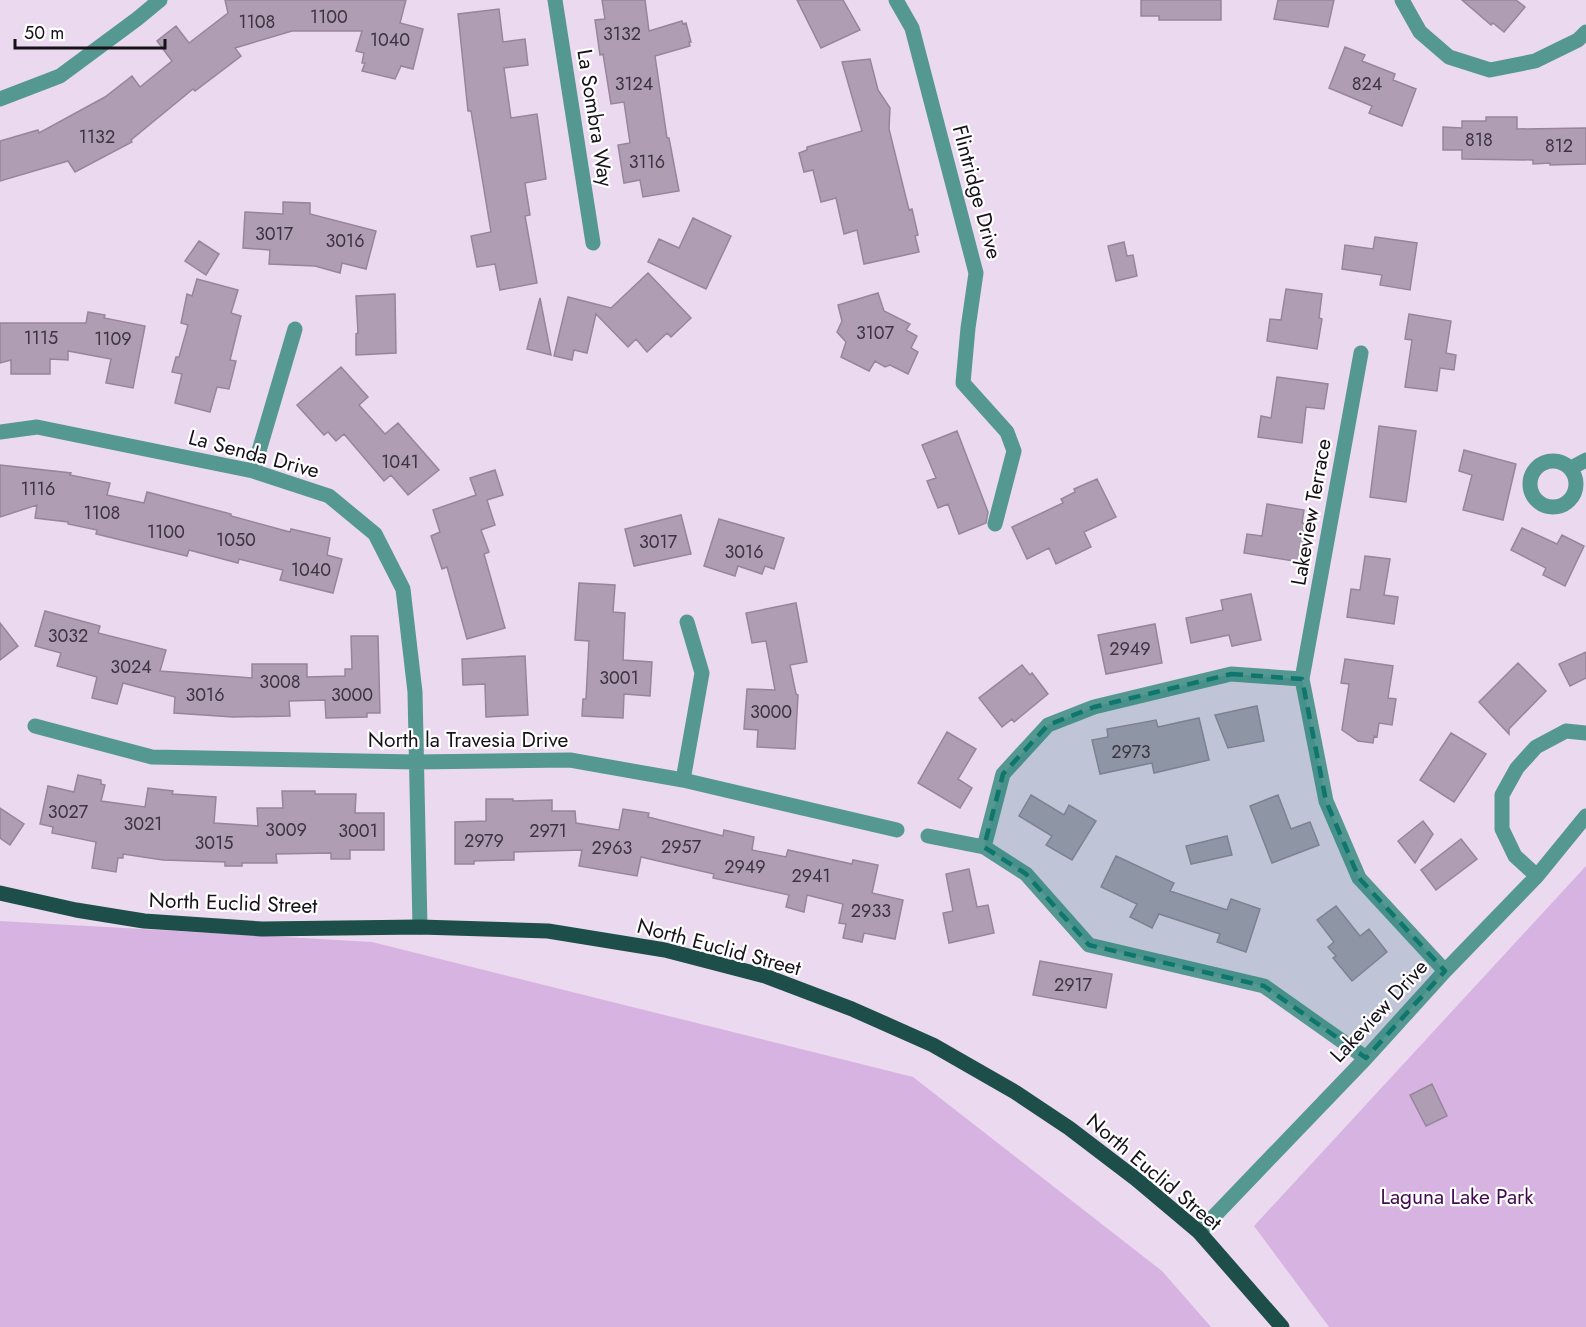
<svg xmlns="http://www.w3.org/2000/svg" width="1586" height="1327" viewBox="0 0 1586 1327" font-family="Jost,sans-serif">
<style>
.green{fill:#d7b3e1}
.building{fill:#ae9db3;stroke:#96859b;stroke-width:1.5}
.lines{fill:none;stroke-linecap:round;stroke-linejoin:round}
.minor{stroke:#559891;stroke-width:15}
.major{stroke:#1e4e49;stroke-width:15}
.marked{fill:#0f766e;fill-opacity:0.2;stroke:#0f766e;stroke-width:4.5;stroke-dasharray:12 8;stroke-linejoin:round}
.labels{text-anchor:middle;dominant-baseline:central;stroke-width:4.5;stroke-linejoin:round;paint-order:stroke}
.number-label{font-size:18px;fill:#3d3440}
.street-label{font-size:21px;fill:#171119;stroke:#fff}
.park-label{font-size:21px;fill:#420a50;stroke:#fff}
</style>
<rect width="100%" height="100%" fill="#ebd9f0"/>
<path class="green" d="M1586 866V1327H1329L1254 1226Z
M0 921 372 942 913 1077 1162 1271 1211 1327H0Z"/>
<path class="building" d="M225 0H406L400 23 423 29 413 69 401 66 395 79 362 71 365 63H362L364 53 356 51 362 31H292L235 48 241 56 195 91 193 89 131 140 132 142 75 172 68 161 0 181V141L38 130 39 133 105 97 132 76 140 87 172 61 157 41 176 26 189 43 228 13Z
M602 0H645L649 31 682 21 683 24 686 23 691 42H689L690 46 655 56 667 138H669L679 191 643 197 640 180 624 183 618 145 630 143 624 102 611 104 603 54 600 55 595 20 605 19Z
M797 0H843L860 30 821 48Z
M1141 0H1221V20H1159V16H1141Z
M1278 0H1334L1328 27 1274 19Z
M1462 0H1516L1525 7 1504 32 1493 23 1491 25Z
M499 9 503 42 525 39 528 65 504 68 511 118 537 114 546 179 525 183 530 215 525 216 537 283 500 290 495 264 477 267 471 236 491 232 471 111H468L458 14Z
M1345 47 1365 55 1362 61 1395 74 1393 80 1416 89 1402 126 1369 113 1372 106 1329 88Z
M870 59 878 90 890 108 889 129 909 210 912 209 918 235 915 236 919 252 864 264 857 230 844 234 836 198 821 202 813 170 804 172 799 153 807 150V147L862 131 842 62Z
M1486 117H1517V129L1586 128V164L1550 165V163L1533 164V160L1462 159V150H1443V127L1462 128V121H1486Z
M283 202 310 203V214L376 231 366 269 342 263 340 273 315 266 269 264 270 250 243 248 245 212 283 214Z
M693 218 731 236 706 289 648 262 659 239 679 248Z
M1375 237 1417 243 1410 290 1380 285 1382 275 1342 269 1345 245 1373 249Z
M199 241 219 254 206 275 185 261Z
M1124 242 1127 256 1133 255 1137 276 1116 281 1108 246Z
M648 273 691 318 671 337 667 333 647 352 636 339 628 347 596 314 587 353 574 350 572 360 554 356 568 297 611 308Z
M197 279 238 290 231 313 241 316 230 360 236 361 229 389 217 387 210 412 175 403 182 374 172 372 176 357H179L188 325 181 323 187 294 192 296Z
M1286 289 1322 294 1319 318 1322 319 1317 349 1267 341 1270 319 1281 320Z
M878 293 884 311 910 324 906 330 917 336 911 348 918 352 908 374 890 365 885 367 875 361 869 371 841 357 846 342 837 332 842 321 838 305Z
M395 294 396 353 356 355V334L358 333 356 296Z
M540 298 551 355 527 349Z
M88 312 105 315 104 318 145 326 133 388 106 383 111 359 68 351V360L50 359V374H11V360L0 363V323H86Z
M1409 314 1451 321 1446 353 1456 355 1454 370 1440 368 1437 391 1405 387 1412 340 1405 339Z
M341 367 368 397 359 405 385 434 398 423 439 470 408 495 391 475 384 481 344 434 336 441 328 432 324 435 297 405Z
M1277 377 1328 384 1324 409 1306 407 1302 443 1258 437 1261 416 1271 418Z
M1379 426 1416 431 1406 502 1370 497Z
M957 431 988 512 986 523 959 534 948 504 938 508 927 481 936 478 922 445Z
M1464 450 1516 464 1503 520 1463 510 1472 475 1459 471Z
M0 465 71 473 70 475 110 483 107 495 144 503 147 492 231 514V516L290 532 291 529 330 538 327 555 342 559 333 593 280 580 283 570 239 559 238 563 189 550 187 556 96 534 97 530 68 524V522L35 518 37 505 0 517Z
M495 470 503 495 487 500 495 525 481 530 489 552 484 554 505 628 467 639 447 567 442 569 431 536 440 532 433 510 476 495 470 478Z
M1097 479 1116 517 1084 532 1091 547 1056 564 1049 548 1027 559 1012 527 1063 503 1061 499 1075 492 1074 489Z
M1267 504 1304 510 1302 523 1306 524 1300 562 1244 553 1247 534 1262 536Z
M681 515 691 554 634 566 625 529Z
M719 519 784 538 774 569 765 566 762 574 738 566 735 576 704 566Z
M1522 528 1557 544 1562 535 1584 546 1565 586 1543 575 1546 568 1511 550Z
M1365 556 1390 559 1384 595 1398 597 1394 624 1347 617 1351 589 1360 590Z
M579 583 615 585 613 612 625 613 623 660 652 662 650 696 624 694 623 718 582 716 583 699H586L589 641 575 640Z
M1251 594 1261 640 1232 646 1229 635 1191 643 1186 618 1223 610 1221 600Z
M796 603 807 662 790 665 796 694 798 695 795 749 757 747 758 730 744 729 747 689 775 690 766 641 752 643 746 613Z
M45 611 100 626 98 633 166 650 160 671 252 678V664H307V677L345 676V669H352L351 636H378L380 713H367V717L326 718 325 700 289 701 290 716 233 717 174 713 175 697 123 683 117 704 92 698 97 677 57 666 61 653 35 646Z
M0 623 18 646 0 660Z
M1155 624 1162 663 1106 674 1098 635Z
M1586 652V678L1570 686 1559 664Z
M525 656 528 715 486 717 485 684 463 685 462 659Z
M1345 659 1393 666 1388 698 1396 699 1392 725 1379 723 1377 737 1374 736 1373 743 1358 741 1342 730 1349 684 1341 683Z
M1518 663 1546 691 1509 729V734L1479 702Z
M1022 665 1030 675 1032 673 1048 694 1014 722 1012 719 1002 727 979 698Z
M1257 706 1264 741 1228 748 1215 715Z
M1199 718 1209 760 1154 773 1152 763 1100 774 1092 740 1108 737 1107 729 1156 720 1158 727Z
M947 732 976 749 958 779 972 788 960 808 918 783Z
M1451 733 1486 754 1454 802 1420 780Z
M78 775 101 780V784L105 785 101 801 145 807 148 788 173 791 172 794 216 797 214 823 258 826 257 808H283L282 791H315V794H356L355 813H384V850H350V859H331V853L276 854 277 863H242V866H225V862L163 860 123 854V858H118L116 872 92 868 96 842 52 833 53 827 40 824 48 786 74 792Z
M1031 795 1064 815 1069 805 1096 821 1072 860 1046 845 1052 836 1019 816Z
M1278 795 1291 829 1310 822 1319 845 1272 863 1250 806Z
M486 799H513V801L552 800V811H575L576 823 619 830 623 809 649 813 648 817 723 836 724 830 754 837 752 850 786 857 788 850 852 864 853 860 878 865 872 893 903 900 895 939 864 933 862 942 843 938 846 924 839 923 843 904 807 895 804 912 786 907 789 895 713 878 714 874 641 857 637 876 579 866 582 850 514 852V860L474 861V864H455V822L486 821Z
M0 808 24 824 10 845 0 838Z
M1423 821 1433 834 1415 863 1398 841Z
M1227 836 1232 855 1191 864 1186 846Z
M1461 839 1477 859 1436 890 1421 870Z
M1116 856 1174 883 1170 891 1227 910 1231 899 1260 909 1246 952 1217 942 1220 934 1159 914 1152 928 1130 917 1137 904 1101 887Z
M969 869 977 907 988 905 994 933 949 943 943 913 953 911 946 874Z
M1336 906 1360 936 1369 929 1387 952 1352 981 1333 958 1336 956 1328 947 1334 942 1317 920Z
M1040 961 1112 974 1106 1008 1033 995Z
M1432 1084 1447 1116 1426 1126 1410 1095Z"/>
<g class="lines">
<path class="minor" d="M555 0 593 243
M896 0 912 28 976 273 968 328 963 383 1007 432 1014 451 995 524
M1402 0 1420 32 1449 57 1490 70 1535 61 1578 40 1586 32
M0 99 60 76 137 19 160 0
M1361 353 1302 679 1326 801 1359 878 1445 971
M0 432 37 427 253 471 329 496 375 534 403 589 415 692 420 927
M1530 484a23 23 0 1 1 46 0a23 23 0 1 1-46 0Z
M1571 468 1586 460
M253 471 295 329
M35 726 152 757 416 762 570 760 683 780 897 830
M683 780 702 673 687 622
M928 836 984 847 1026 874 1089 945 1264 986 1366 1058
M984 847 1003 774 1048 725 1094 707 1231 674 1302 679
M1537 876 1515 856 1502 829V795L1517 768 1536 747 1566 731 1586 733
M1199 1232 1366 1058 1445 971 1537 876 1586 816"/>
<path class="major" d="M0 893 76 910 144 921 262 929 420 927 548 931 665 950 765 976 852 1009 933 1045 1015 1092 1069 1128 1136 1179 1199 1232 1282 1327"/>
</g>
<path class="marked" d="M1231 674 1302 679 1326 801 1359 878 1445 971 1366 1058 1264 986 1089 945 1026 874 984 847 1003 774 1048 725 1094 707Z"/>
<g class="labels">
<g class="number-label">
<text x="329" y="17">1100</text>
<text x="257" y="22">1108</text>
<text x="622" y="34">3132</text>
<text x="390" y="40">1040</text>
<text x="634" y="84">3124</text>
<text x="1367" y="84">824</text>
<text x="97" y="137">1132</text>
<text x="1479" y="140">818</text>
<text x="1559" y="146">812</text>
<text x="647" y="162">3116</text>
<text x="274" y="234">3017</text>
<text x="345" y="241">3016</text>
<text x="875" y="333">3107</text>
<text x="41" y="338">1115</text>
<text x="113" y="339">1109</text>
<text x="400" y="462">1041</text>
<text x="38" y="489">1116</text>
<text x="102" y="513">1108</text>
<text x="166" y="532">1100</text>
<text x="236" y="540">1050</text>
<text x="658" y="542">3017</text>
<text x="744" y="552">3016</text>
<text x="311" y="570">1040</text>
<text x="68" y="636">3032</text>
<text x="1130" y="649">2949</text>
<text x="131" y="667">3024</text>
<text x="619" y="678">3001</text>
<text x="280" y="682">3008</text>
<text x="205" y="695">3016</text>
<text x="352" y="695">3000</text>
<text x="771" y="712">3000</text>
<text x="1131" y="752">2973</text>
<text x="68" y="812">3027</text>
<text x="143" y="824">3021</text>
<text x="286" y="830">3009</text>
<text x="358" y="831">3001</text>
<text x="548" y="831">2971</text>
<text x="484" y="841">2979</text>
<text x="214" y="843">3015</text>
<text x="681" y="847">2957</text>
<text x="612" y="848">2963</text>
<text x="745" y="867">2949</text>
<text x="811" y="876">2941</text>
<text x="871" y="911">2933</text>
<text x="1073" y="985">2917</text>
</g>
<g class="street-label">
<text transform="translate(595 118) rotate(81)">La Sombra Way</text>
<text transform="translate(977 192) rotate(75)">Flintridge Drive</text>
<text transform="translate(254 454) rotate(15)">La Senda Drive</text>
<text transform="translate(1311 512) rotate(-80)">Lakeview Terrace</text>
<text x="468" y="740">North la Travesia Drive</text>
<text transform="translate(233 903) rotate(2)">North Euclid Street</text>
<text transform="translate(719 947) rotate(15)">North Euclid Street</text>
<text transform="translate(1379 1011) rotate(-47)">Lakeview Drive</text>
<text transform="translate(1154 1172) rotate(40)">North Euclid Street</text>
</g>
<g class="park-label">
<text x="1457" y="1197">Laguna Lake Park</text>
</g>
</g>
<path d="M15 39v9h150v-9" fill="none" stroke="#171119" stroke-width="3"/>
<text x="24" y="39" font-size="18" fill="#171119" stroke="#ffffff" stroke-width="4.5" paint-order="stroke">50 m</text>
</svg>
